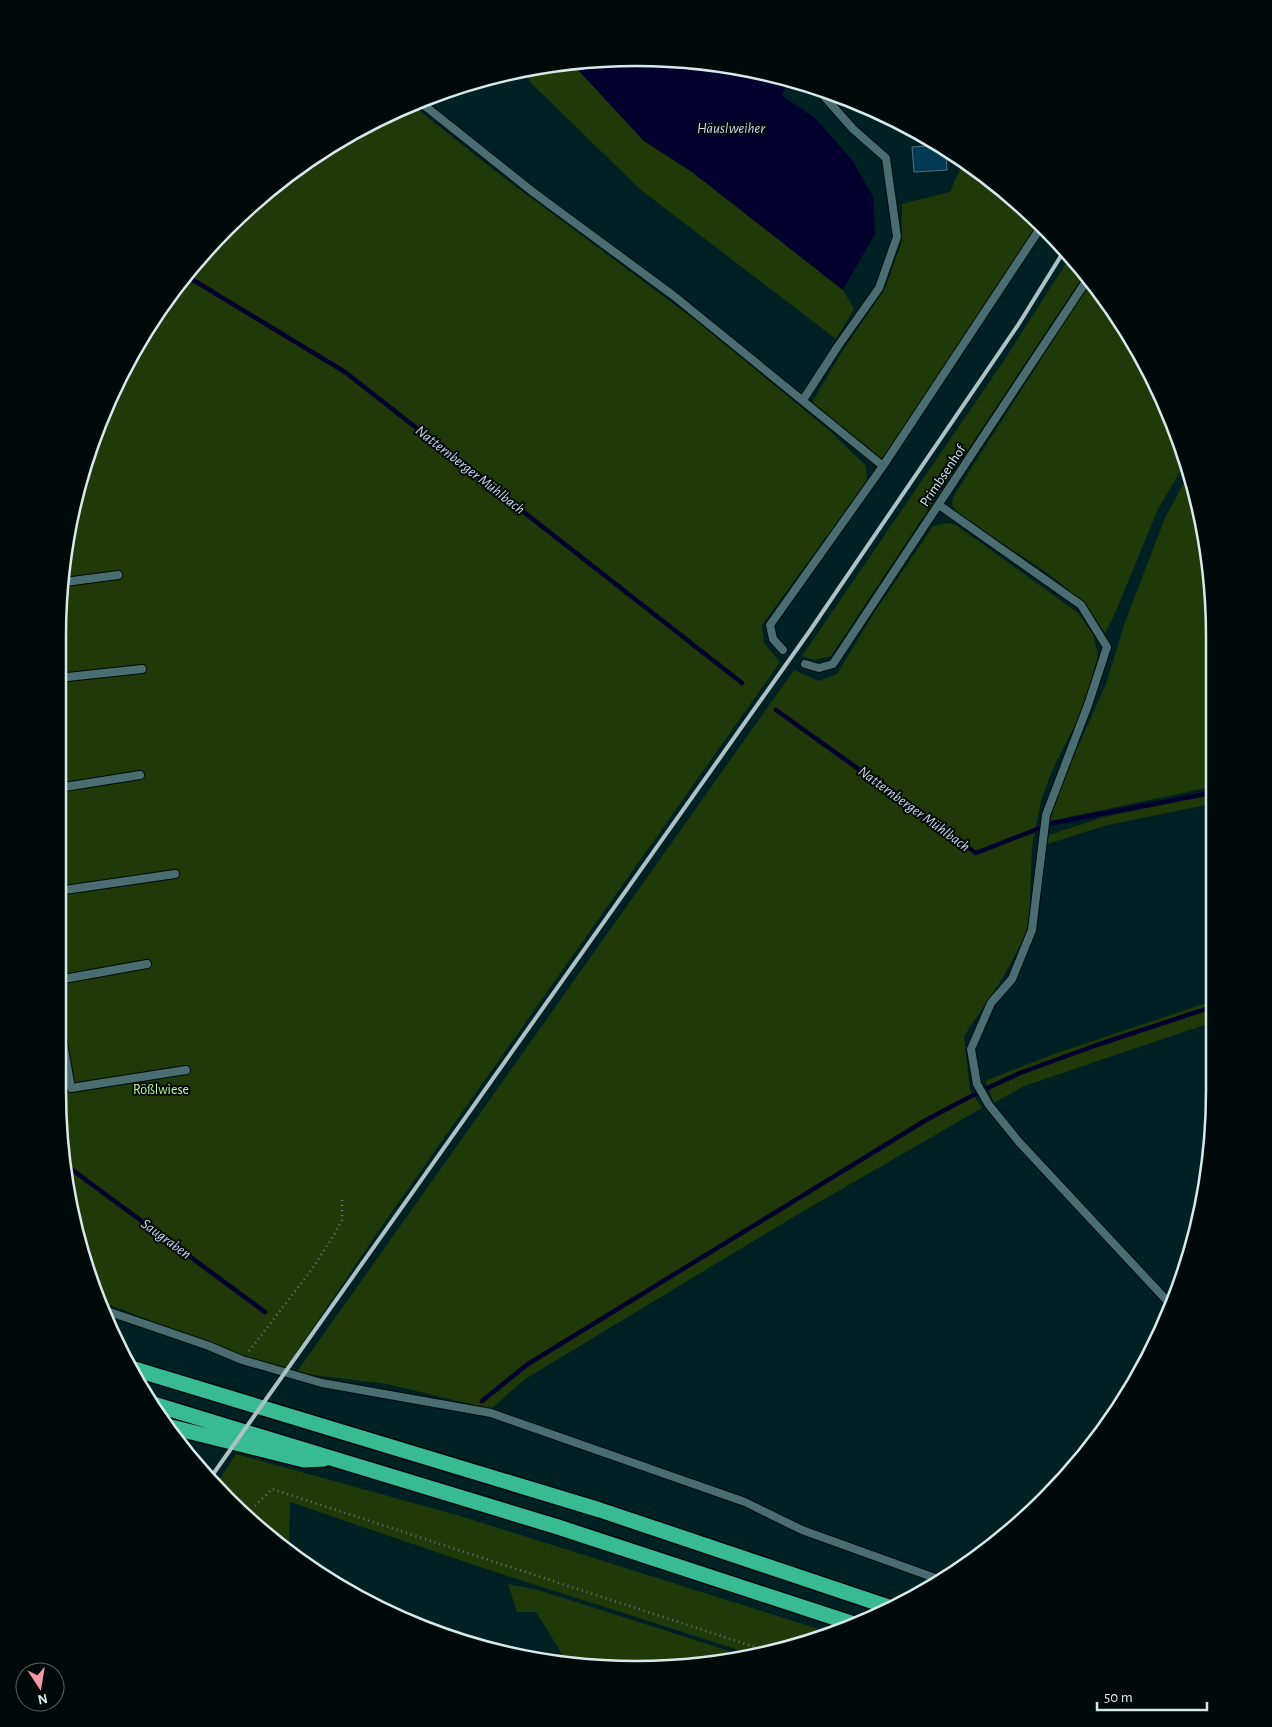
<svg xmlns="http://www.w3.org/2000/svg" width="1272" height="1727" viewBox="0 0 1272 1727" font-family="'Alegreya Sans',sans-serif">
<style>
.green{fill:#203908}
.water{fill:#03002e}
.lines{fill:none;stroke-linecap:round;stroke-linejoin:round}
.stream{stroke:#03002e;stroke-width:4.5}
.building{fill:#033952;stroke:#546f80}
.lane-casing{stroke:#000a0c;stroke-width:10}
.highway-casing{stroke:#000a0c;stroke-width:18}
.path{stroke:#5d787a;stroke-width:2.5;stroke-dasharray:1 4;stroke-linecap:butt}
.lane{stroke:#496d70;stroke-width:8}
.highway{stroke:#38bb92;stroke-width:15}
.rail{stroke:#adc2c4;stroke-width:4}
.labels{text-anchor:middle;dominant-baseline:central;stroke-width:4;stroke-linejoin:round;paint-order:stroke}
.street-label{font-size:14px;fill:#d6e9eb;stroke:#00090a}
.park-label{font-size:14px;fill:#bdf994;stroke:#00090a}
.water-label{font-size:15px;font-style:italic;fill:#d1d8ec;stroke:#00090a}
.rim{fill:none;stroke:#d6e9eb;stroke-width:2.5}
</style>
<rect width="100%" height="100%" fill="#002124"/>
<path class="green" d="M574 63 579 71 644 141 692 172 843 290 854 309 836 339 641 190 530 82 526 71Z
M412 105 499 174 698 322 831 432 866 466 867 481 762 625 764 643 780 662 377 1233 283 1372 97 1300 77 1241 58 1091V636L77 487 102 414 155 315 201 254 284 177 380 117Z
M963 162 1017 201 1041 227 883 466 811 404 845 347 885 289 902 241V204L950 192Z
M1070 257 1085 273 831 656 815 660 802 656 1005 359Z
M1091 281 1095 284 1170 414 1184 465 1158 509 1113 618 1105 633 1076 596 1046 572 959 515 952 505 953 497Z
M1187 477 1210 560 1211 787 1050 821 1064 778 1106 684 1125 622 1165 518Z
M947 523 956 525 1077 612 1093 634 1098 655 1084 707 1052 771 1042 798 1032 845 1029 928 1004 976 964 1036 970 1090 982 1108 795 1216 525 1379 491 1409 387 1384 296 1373 794 670 819 681 837 674 874 613 933 526Z
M1211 795V804L1108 825 1047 844 1049 835 1104 817Z
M1212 1001 1213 1022 1024 1086 994 1103 985 1081 1054 1054Z
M236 1454 457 1515 831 1633 751 1654 486 1569 290 1502 289 1549 254 1526 217 1483Z
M508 1584 538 1590 745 1656 711 1665H569L536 1612H517Z"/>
<path class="water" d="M598 59 711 62 788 80 782 96 815 118 852 160 873 196 875 234 843 290 692 172 644 141 579 71 574 63Z"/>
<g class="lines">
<path class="stream" d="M185 275 345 372 742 683
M776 710 976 853 1053 823 1211 793
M67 1166 265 1312
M482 1401 528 1364 926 1120 979 1092 1020 1073 1097 1045 1212 1007"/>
</g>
<path class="building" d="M939 145 946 150 947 170 914 172 912 147Z"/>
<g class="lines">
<g class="lane-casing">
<path id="lane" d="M420 102 533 192 674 296 883 466 770 625 773 639 783 650
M803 400 838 346 879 288 897 237 886 158 853 129 815 86
M883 466 1041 227
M939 505 1081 605 1107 647 1088 705 1046 815 1032 930 1012 979 991 1003 971 1049 977 1084 989 1105 1019 1142 1171 1305
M65 582 118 575
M805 664 819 668 833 664 1089 277
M58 678 142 669
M58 788 140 775
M58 891 175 874
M58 980 147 964
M58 1015 71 1088 186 1070
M101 1309 209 1346 242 1360 322 1383 491 1413 745 1502 802 1530 938 1579"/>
</g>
<g class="highway-casing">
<path id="highway" d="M131 1368 600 1510 889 1607
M150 1403 558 1527 857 1625
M167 1426 304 1460 324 1459"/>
</g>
<path class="path" d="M249 1351 310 1272 334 1235 342 1220V1196
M255 1506 272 1489 764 1650"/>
<use href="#lane" class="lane"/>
<use href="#highway" class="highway"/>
<path class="rail" d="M211 1477 809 632 1020 322 1064 251"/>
</g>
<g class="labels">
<g class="street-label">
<text transform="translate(943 476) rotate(-56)">Primbsenhof</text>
</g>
<g class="park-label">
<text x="161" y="1090">Rößlwiese</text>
</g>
<g class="water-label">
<text x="731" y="128">Häuslweiher</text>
<text transform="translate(470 470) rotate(38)">Natternberger Mühlbach</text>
<text transform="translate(914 809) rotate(36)">Natternberger Mühlbach</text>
<text transform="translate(166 1239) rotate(36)">Saugraben</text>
</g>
</g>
<path d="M0 0H1272V1727H0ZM636 66H636A570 570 0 0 1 1206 636V1091A570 570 0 0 1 636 1661H636A570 570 0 0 1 66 1091V636A570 570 0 0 1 636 66Z" fill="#00090a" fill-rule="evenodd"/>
<path class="rim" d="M636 66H636A570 570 0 0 1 1206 636V1091A570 570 0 0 1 636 1661H636A570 570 0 0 1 66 1091V636A570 570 0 0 1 636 66Z"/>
<g transform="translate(40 1687) rotate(168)"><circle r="24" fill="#00090a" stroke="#566364"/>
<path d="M0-4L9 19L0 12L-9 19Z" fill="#f49aa4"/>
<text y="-8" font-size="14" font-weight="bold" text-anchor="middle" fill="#d6e9eb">N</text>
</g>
<path d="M1097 1702v8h110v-8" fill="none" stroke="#d6e9eb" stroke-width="2.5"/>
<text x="1104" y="1702" font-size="15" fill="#d6e9eb" stroke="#00090a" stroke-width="4" paint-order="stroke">50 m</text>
</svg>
